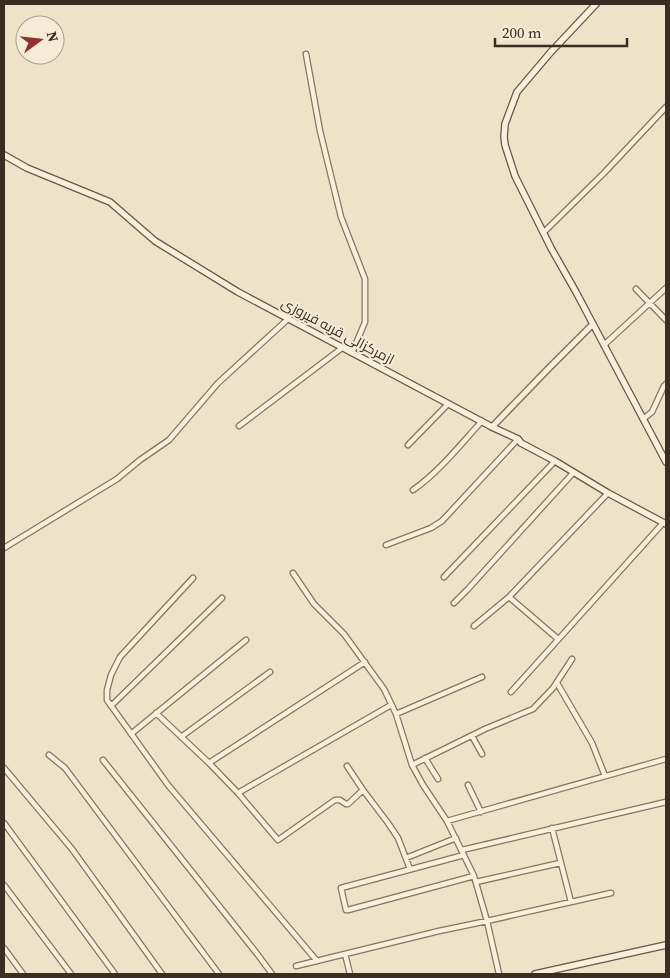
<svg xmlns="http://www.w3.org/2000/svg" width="670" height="978" viewBox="0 0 670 978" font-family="'Source Serif 4',Cairo,serif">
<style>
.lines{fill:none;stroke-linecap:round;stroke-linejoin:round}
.minor-casing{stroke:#8a745e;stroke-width:7}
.tertiary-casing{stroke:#8a745e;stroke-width:8}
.secondary-casing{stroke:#6c5541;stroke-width:8}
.minor{stroke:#f8efdc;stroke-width:4.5}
.tertiary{stroke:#f8efdc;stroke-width:5}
.secondary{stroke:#f8efdc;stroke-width:5.5}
.labels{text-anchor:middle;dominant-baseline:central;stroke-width:4;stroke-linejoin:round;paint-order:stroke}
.street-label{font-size:14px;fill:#3b2d21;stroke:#f5ecd8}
</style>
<rect width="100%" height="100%" fill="#eee2c9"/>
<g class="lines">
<g class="minor-casing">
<path id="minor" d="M306 54 320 131 341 217 365 279V322L352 353
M544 232 604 173 666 107
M636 289 666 320
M604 345 666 288
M643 419 652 412 664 386 666 384
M239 426 342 348
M408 445 448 404
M413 490C439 472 460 445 482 421
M386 545 431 528 442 521 518 439
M4 548 117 479 140 460 169 440 218 383 288 319
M293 573 314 604 344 634 384 689 396 714 412 765 423 785 447 821 474 876 487 921 499 974
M444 577 555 461
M193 578 120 657 111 675 107 690V700L168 785 317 961
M509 597 558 639
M454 603 468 589 573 473
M474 626 509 597 608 493
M557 683 592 743 605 776
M511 692 663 523
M111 706 222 598
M156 713 209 763 238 793 278 840 335 800H340L346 804H348L363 790
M396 714 482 677
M131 734 246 640
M472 736 482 754
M181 737 270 672
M49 755 65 768 219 974
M425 758 438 779
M103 760 258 955 272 974
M209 763 365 662
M412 765 485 729 533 709 553 688 572 659
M347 766 363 790 388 823 398 838 410 869
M4 768 72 849 162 974
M468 785 481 812
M238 793 391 705
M447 821 666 759
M4 823 115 974
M552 828 571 902
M462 850 666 802
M464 855 341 888 346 910H348L474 876
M406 858 456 838
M476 882 560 863
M4 885 71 974
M4 948 23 974
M345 954 350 974
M296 966 439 931 487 921 611 893"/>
</g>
<g class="tertiary-casing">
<path id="tertiary" d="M492 427 548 369 593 324"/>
</g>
<g class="secondary-casing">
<path id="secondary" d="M596 4 550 53 517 92 505 124 504 137 505 145 515 176 551 248 576 292 666 462
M4 155 27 168 110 202 155 241 238 292 492 427 518 439 521 443 555 461 608 493 666 524
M535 974 666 945"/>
</g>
<use href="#minor" class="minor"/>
<use href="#tertiary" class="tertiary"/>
<use href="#secondary" class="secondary"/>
</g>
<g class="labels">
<g class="street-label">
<text transform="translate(338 331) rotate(28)">ازمرکزالی قریه فیروزی</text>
</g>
</g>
<rect width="670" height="978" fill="none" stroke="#3b2d21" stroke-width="10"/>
<g transform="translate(40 40) rotate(75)"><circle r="24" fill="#f5ecd8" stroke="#aba08f"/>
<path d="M0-4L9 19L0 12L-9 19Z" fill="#972f32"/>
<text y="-8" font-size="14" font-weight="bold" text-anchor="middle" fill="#3b2d21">N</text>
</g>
<path d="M495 38v8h132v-8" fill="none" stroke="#3b2d21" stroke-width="2.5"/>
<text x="502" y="38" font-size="15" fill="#3b2d21" stroke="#f5ecd8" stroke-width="4" paint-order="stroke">200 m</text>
</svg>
